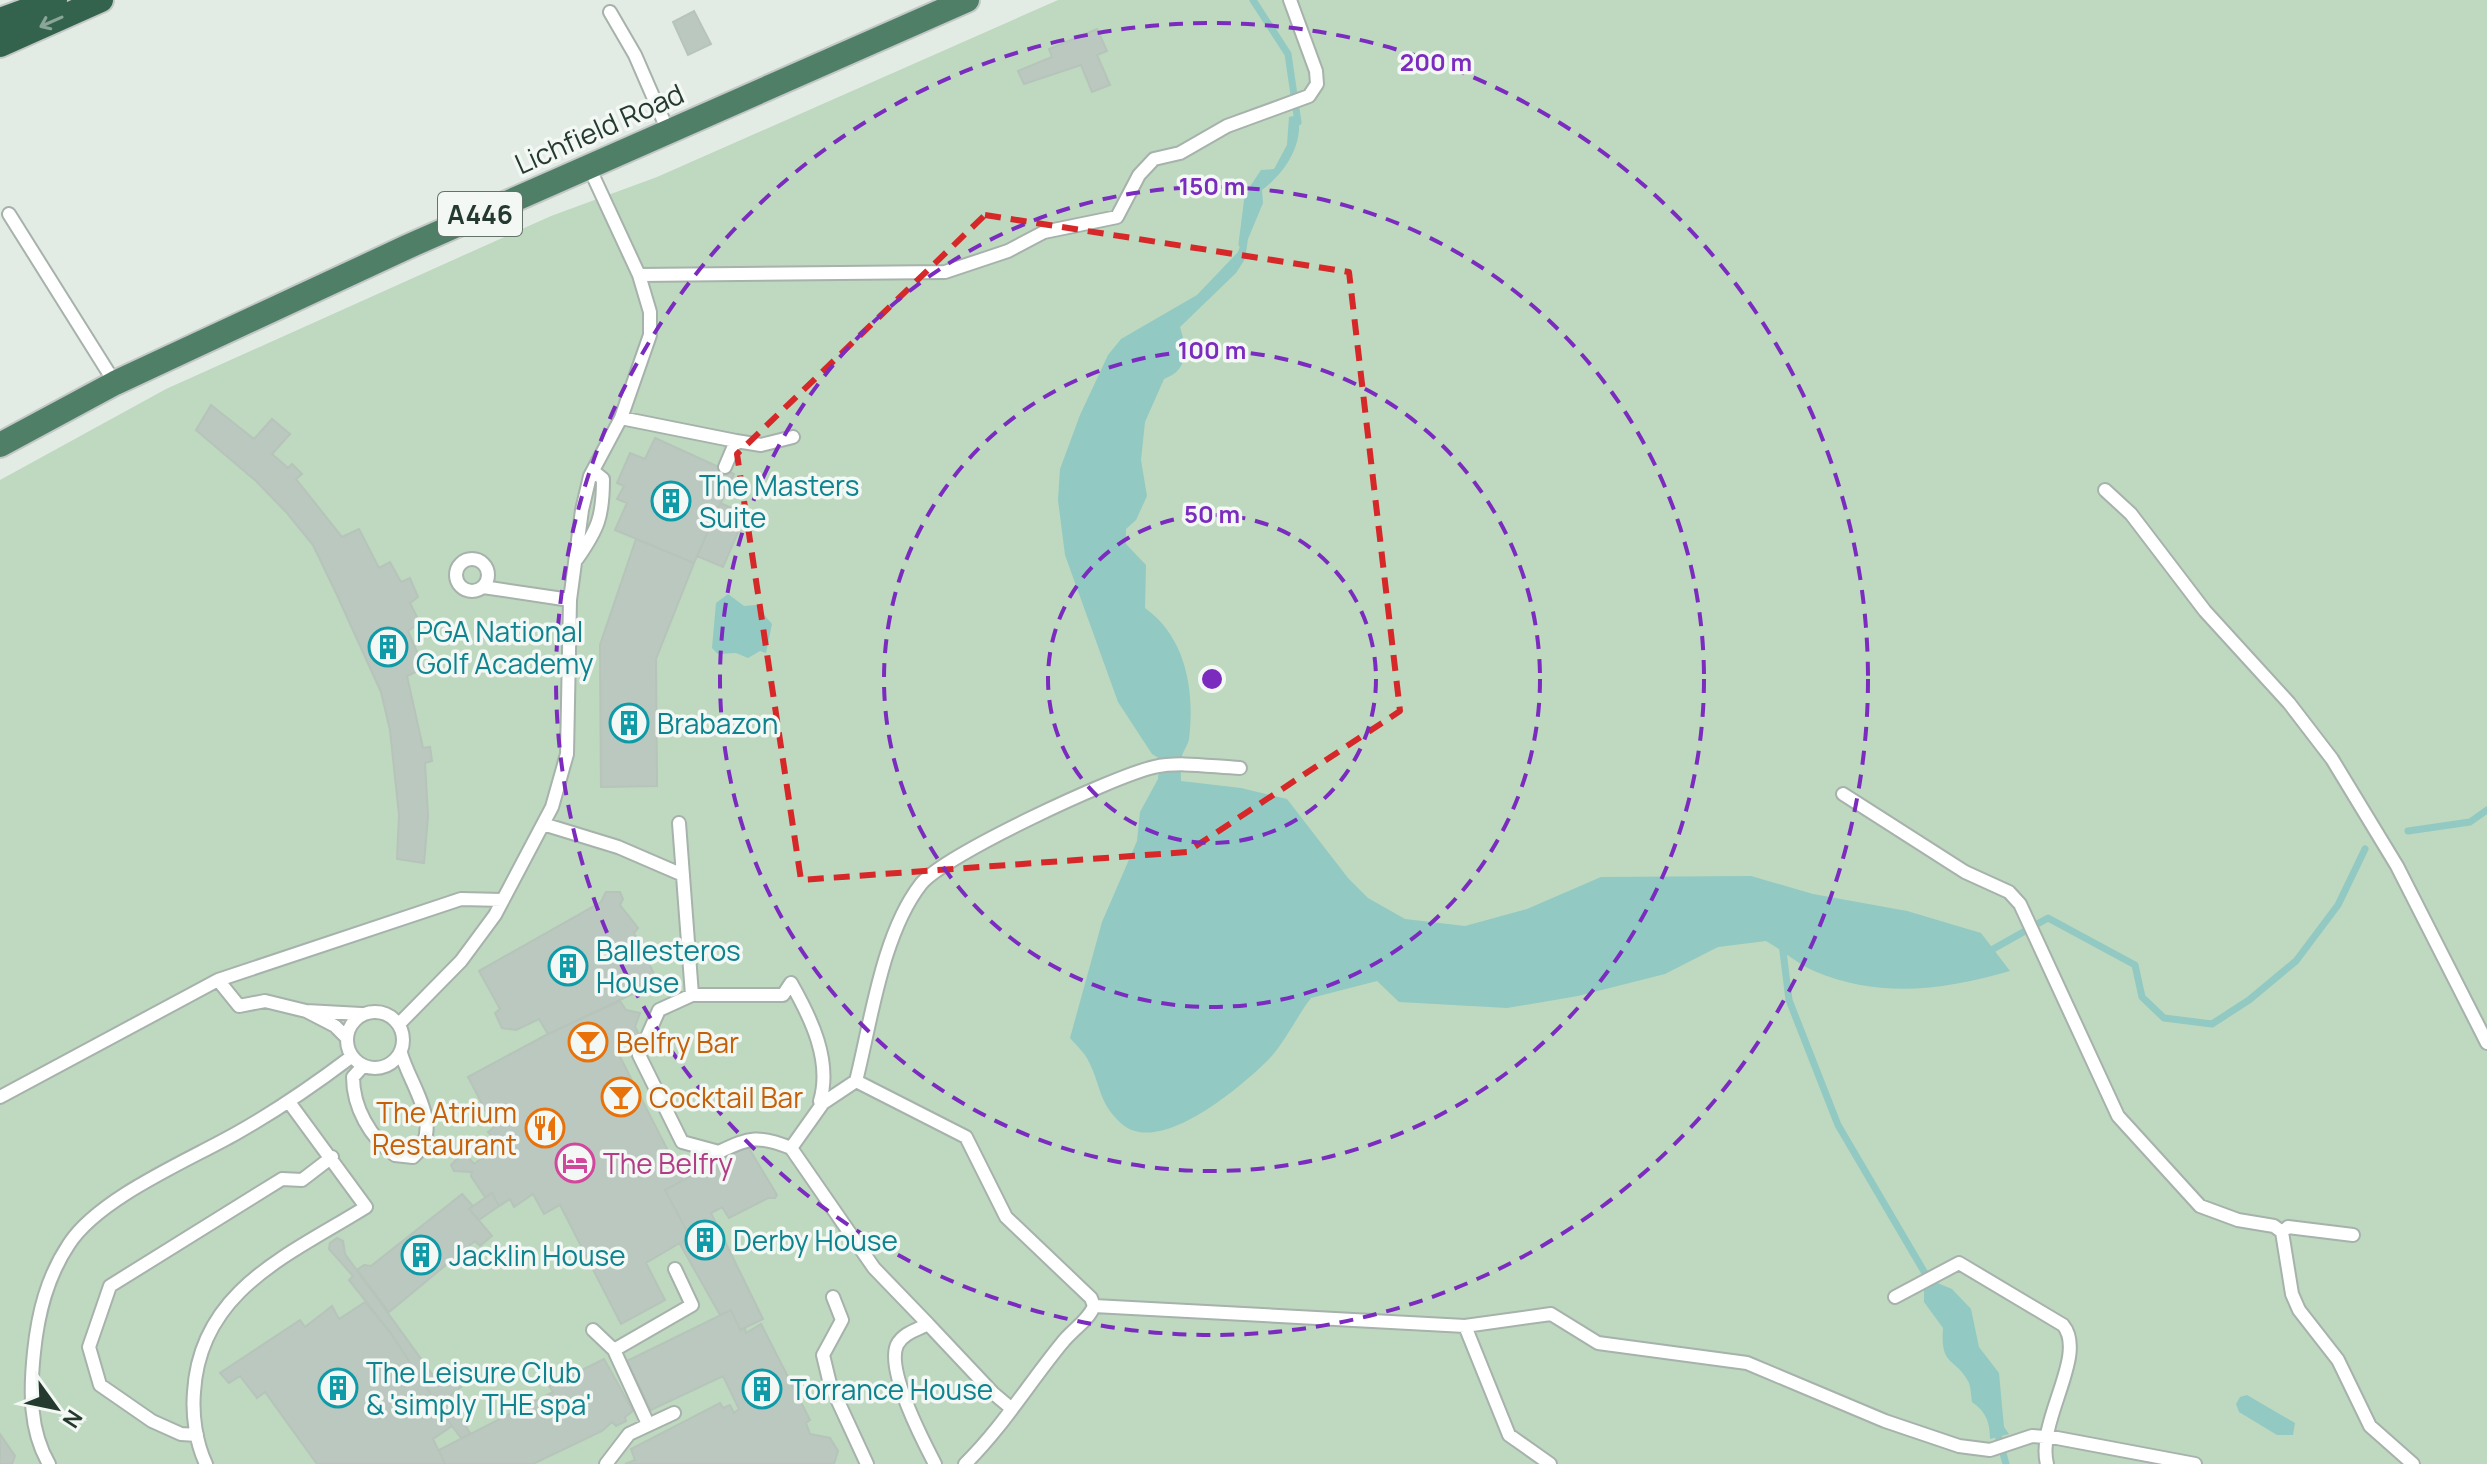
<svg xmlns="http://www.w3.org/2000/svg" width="2487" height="1464" viewBox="0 0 2487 1464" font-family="Manrope,sans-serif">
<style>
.green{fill:#bed9bf}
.water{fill:#92c9c3}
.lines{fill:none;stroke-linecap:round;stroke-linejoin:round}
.stream{stroke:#92c9c3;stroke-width:7}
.building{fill:#bbc8c0;stroke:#b6c4ba;stroke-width:2}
.service-casing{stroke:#a6b2ab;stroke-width:16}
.trunk-casing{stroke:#c2c8c5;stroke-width:28}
.motorway-casing{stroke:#c2c8c5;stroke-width:28}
.service{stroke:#fff;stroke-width:12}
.trunk{stroke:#507f68;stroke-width:24}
.motorway{stroke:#34634d;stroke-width:24}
.oneway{stroke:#8aa698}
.marked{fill:none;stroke:#d62828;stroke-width:6;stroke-dasharray:16 10;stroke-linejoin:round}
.ring{fill:none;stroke:#7b2cbf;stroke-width:4;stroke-dasharray:14 10}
.labels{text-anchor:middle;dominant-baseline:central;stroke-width:7;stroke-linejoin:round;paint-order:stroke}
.shield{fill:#f3f8f4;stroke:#63736a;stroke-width:2}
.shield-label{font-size:26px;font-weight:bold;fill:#253a2f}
.street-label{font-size:28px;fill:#253a2f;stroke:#f3f8f4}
.culture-label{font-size:28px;fill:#0d838f;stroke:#f3f8f4;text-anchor:start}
.food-label{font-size:28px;fill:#c56008;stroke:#f3f8f4;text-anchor:start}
.hotel-label{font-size:28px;fill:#b23c85;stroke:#f3f8f4;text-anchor:start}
.centre{fill:#7b2cbf;stroke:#f3f8f4;stroke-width:4}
.ring-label{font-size:24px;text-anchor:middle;font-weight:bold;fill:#7b2cbf;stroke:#f3f8f4;stroke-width:7;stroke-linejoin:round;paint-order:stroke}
</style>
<rect width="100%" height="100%" fill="#e3ebe5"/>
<path class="green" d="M1058 0H2487V1464H0V480L166 389 551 216 657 177Z"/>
<path class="water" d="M1298 115C1304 144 1285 173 1262 190L1263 203 1248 239 1245 259 1236 273 1180 327C1187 349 1189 370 1164 379L1145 422 1141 460 1147 496 1136 520 1126 529V544L1146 565 1145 608C1186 637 1195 691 1189 739 1188 745 1184 749 1182 756 1180 764 1181 773 1181 781L1241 788 1287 799 1348 878 1368 898 1405 919 1465 926 1527 909 1601 877 1751 876 1813 894 1907 911 1981 933 2010 971C1943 990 1881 999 1814 971 1798 964 1782 950 1766 941L1718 947 1665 974 1578 996 1507 1008 1399 1002 1377 981 1311 998C1295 1019 1284 1045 1265 1063 1239 1088 1161 1155 1123 1125 1098 1103 1102 1088 1089 1062 1085 1053 1077 1046 1070 1038L1102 922 1137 841 1140 812 1158 779 1160 759 1152 754 1118 702 1065 555 1058 500 1060 469 1080 415 1108 355 1121 339 1197 295 1238 252 1247 225 1249 188 1261 170 1274 169 1287 145 1289 117Z
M728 594 744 606 756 605 772 624 766 653 760 651 748 658 736 653 718 654 712 648 716 603Z
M1935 1282 1952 1289 1971 1309 1979 1347 1999 1373 2004 1427 2009 1434 1990 1439C1990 1422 1986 1412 1972 1402 1971 1396 1971 1386 1968 1381 1955 1357 1940 1367 1943 1328L1924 1302V1288Z
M2247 1395 2295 1423 2293 1435H2277L2239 1412 2236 1404 2240 1397Z"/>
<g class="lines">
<path class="stream" d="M1253 0 1288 54 1298 122
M1242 244 1248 197 1256 188
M2408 831 2470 822 2487 810
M1782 943 1789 1000 1838 1125 1929 1280
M1986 953 2048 918 2135 965 2142 997 2164 1018 2212 1024 2249 1000 2296 961 2338 905 2365 849
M1996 1428 2006 1464"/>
</g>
<path class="building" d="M694 11 711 44 688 55 673 22Z
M1097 29 1107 51 1097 55 1110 85 1092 92 1081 65 1024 84 1018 71 1052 57 1049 49Z
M211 405 254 439 272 419 290 434 272 454 288 468 292 464 302 474 296 479 342 537 359 529 379 568 390 562 401 582 410 578 418 597 410 603 420 623 408 631 424 668 407 676 423 748 430 747 432 761 425 763 428 816 424 863 397 859 399 815 390 730 381 692 337 595 313 545 287 513 256 481 196 430Z
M655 438 734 474 694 563 615 530 627 503 617 499 624 486 617 483 630 453 645 459Z
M720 503 746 514 723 567 697 556Z
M636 539 694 563 656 659 657 786 601 787 600 645Z
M606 892H620L623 899 620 905 638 928 634 933 658 982 548 1034 539 1019 516 1030 502 1028 495 1013 500 1009 479 971 601 902Z
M620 1001 626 1010 640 1013 635 1027 639 1034 616 1049 683 1180 665 1190 690 1237 646 1263 665 1300 621 1324 560 1205 544 1214 533 1194 514 1207 510 1199 499 1206 492 1193 485 1197 471 1176 472 1172 454 1171 451 1165 460 1156H467L474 1164 497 1147 504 1150 488 1132 494 1127 468 1077 548 1034Z
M747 1145 777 1195 775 1198H768L729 1218 722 1207 711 1213 763 1319 740 1330 731 1310 720 1315 680 1244 690 1237 665 1190Z
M492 1193 499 1206 479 1220 469 1209Z
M462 1194 473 1206 469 1209 492 1236 480 1246 475 1241 389 1312 357 1270 364 1265 371 1266Z
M337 1238 343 1241 345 1254 435 1378 444 1385 455 1378 461 1387 451 1395V1403L470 1433 461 1438 452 1426 390 1332 349 1280 353 1276 329 1249 330 1243Z
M365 1302 390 1332 452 1426 433 1439 445 1464H317L265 1392 257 1398 240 1376 229 1383 220 1373 300 1320 305 1327 332 1306 339 1319Z
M731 1310 740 1330 745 1328 746 1333 761 1324 810 1420 806 1423 810 1434 830 1438 838 1451 834 1464H625L635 1460 631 1449 720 1403 723 1408 730 1405 734 1413 739 1409 723 1376 651 1410 627 1361Z
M604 1359 633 1411 625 1417 626 1421 616 1426 612 1422 602 1431 533 1464H445L439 1450 553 1392 549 1386Z
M0 1434 15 1456 12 1464H0Z"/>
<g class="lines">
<g class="service-casing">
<path id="service" d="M610 12 635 55 668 131
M9 214 115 383
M639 275 945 272 1008 251 1044 232 1117 217 1139 175 1154 159 1180 153 1227 126 1309 96 1317 84 1316 71 1290 0
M621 418 736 441 725 467
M736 441 761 445 793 437
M2105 490 2131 514 2205 611 2289 703 2332 759 2397 866 2487 1043
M456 575a16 16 0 1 1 32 0a16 16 0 1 1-32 0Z
M577 559C598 529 603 517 603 479L593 471
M483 587 570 600
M1843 794 1965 872 2009 892 2020 904 2118 1116 2200 1206 2238 1220 2274 1226 2282 1232 2292 1294 2299 1310 2338 1360 2370 1426 2413 1464
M679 823 692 995H783L791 983C811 1018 832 1061 820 1101L823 1103 856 1081
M543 824 618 847 683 875
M218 980 461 899 503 900
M692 995 659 1010 639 1055 682 1142 719 1152C750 1137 759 1135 791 1148L823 1103
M347 1040a28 28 0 1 1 56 0a28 28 0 1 1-56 0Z
M399 1024 461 961 495 915 552 807 567 754 570 600 582 510 590 476 621 418 650 335V312L639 275 588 165
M346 1037 335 1026 306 1011 361 1014
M363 1066 353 1077C353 1107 370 1138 395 1155L413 1157C446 1128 410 1086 401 1053
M0 1097 218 980 239 1006 265 1001 306 1011
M791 1148 874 1268 928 1324C917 1330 903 1333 897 1345 886 1370 923 1441 935 1464
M2282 1232 2288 1227 2353 1235
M833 1297 842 1320 823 1355 830 1384 867 1464
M1895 1297 1959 1263 2063 1325C2088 1355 2036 1421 2047 1464
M1094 1306 1465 1326 1551 1314 1598 1343 1747 1363 1885 1421 1959 1446 1990 1450 2032 1436 2057 1438 2195 1464
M928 1324 993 1393 1012 1409
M1465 1326 1509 1435 1550 1464
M593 1330 614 1350 648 1424
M614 1350 692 1305 675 1269
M197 1435 181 1434 152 1421 100 1385 89 1347 110 1286 282 1179 302 1180 332 1157
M49 1464C29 1430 30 1390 34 1352 38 1313 47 1277 69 1244 99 1198 187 1161 235 1134 276 1111 314 1085 351 1057
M206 1464C196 1443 192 1415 194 1392 200 1290 289 1255 366 1207L289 1102
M606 1464 629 1434 674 1413
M965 1464C1002 1428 1029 1383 1062 1343 1072 1330 1089 1320 1094 1306L1091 1298 1006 1217 966 1137 856 1081C871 1022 882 934 921 884 944 855 1114 776 1154 767 1181 761 1213 767 1240 768"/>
</g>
<g class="trunk-casing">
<path id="trunk" d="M0 445 115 383 407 247 967 0"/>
</g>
<g class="motorway-casing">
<path id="motorway" d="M0 20 55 0
M0 45 101 0"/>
</g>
<use href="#service" class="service"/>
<use href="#trunk" class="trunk"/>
<use href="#motorway" class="motorway"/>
</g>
<defs><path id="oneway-shaft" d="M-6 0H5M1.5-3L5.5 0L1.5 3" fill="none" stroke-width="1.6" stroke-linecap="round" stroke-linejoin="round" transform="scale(2)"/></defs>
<use class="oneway" href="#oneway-shaft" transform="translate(51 22) rotate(156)"/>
<path class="marked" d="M985 215 1349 272 1400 711 1187 852 801 880 737 454Z"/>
<g class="ring">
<circle cx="1212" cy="679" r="164"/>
<circle cx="1212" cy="679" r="328"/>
<circle cx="1212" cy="679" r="492"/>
<circle cx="1212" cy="679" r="656"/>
</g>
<defs>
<g id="building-ring" transform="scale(2)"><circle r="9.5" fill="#f3f8f4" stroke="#0f9aa8" stroke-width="1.5"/><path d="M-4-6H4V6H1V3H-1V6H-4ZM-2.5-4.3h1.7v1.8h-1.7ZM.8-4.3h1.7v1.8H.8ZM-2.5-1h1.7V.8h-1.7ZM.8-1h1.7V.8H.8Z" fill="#0f9aa8"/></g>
<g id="bar-ring" transform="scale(2)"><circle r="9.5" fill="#f3f8f4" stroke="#e8710a" stroke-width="1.5"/><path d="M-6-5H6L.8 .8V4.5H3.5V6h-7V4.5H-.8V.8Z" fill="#e8710a"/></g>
<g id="restaurant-ring" transform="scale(2)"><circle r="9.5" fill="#f3f8f4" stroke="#e8710a" stroke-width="1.5"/><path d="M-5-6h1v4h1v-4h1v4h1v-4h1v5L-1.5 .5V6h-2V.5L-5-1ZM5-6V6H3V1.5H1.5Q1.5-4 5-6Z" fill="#e8710a"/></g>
<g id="hotel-ring" transform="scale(2)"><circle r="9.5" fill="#f3f8f4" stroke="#d1479c" stroke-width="1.5"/><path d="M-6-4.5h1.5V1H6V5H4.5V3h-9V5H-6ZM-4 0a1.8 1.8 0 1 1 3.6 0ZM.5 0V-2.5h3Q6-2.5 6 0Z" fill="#d1479c"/></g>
</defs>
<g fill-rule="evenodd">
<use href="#building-ring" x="671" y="501"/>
<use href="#building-ring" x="388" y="647"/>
<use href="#building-ring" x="629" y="723"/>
<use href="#building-ring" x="568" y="966"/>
<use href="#bar-ring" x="588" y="1042"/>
<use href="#bar-ring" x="621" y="1097"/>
<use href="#restaurant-ring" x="545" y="1128"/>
<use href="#hotel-ring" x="575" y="1163"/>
<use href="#building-ring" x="705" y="1240"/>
<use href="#building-ring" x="421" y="1255"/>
<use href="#building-ring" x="338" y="1388"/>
<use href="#building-ring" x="762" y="1389"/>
</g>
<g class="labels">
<rect class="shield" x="438" y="192" width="84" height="44" rx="6"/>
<g class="shield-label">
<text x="480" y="214">A446</text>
</g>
<g class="street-label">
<text transform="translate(599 128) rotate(-24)">Lichfield Road</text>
</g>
<g class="culture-label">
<text x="699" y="485">The Masters<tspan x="699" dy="32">Suite</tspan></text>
<text x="416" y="631">PGA National<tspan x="416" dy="32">Golf Academy</tspan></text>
<text x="657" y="723">Brabazon</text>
<text x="596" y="950">Ballesteros<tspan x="596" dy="32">House</tspan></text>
<text x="733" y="1240">Derby House</text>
<text x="449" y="1255">Jacklin House</text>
<text x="366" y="1372">The Leisure Club<tspan x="366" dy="32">&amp; 'simply THE spa'</tspan></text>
<text x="790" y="1389">Torrance House</text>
</g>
<g class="food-label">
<text x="616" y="1042">Belfry Bar</text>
<text x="649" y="1097">Cocktail Bar</text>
<text x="517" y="1112" text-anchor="end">The Atrium<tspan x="517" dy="32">Restaurant</tspan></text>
</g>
<g class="hotel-label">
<text x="603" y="1163">The Belfry</text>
</g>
</g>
<circle cx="1212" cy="679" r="12" class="centre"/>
<g class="ring-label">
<text x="1436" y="71">200 m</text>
<text x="1212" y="195">150 m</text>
<text x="1212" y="359">100 m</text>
<text x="1212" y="523">50 m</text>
</g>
<g transform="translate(56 1408) rotate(123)" stroke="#f3f8f4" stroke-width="6" paint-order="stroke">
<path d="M0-6L14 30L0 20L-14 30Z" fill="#253a2f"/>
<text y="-12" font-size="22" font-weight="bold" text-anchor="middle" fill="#253a2f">N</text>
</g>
</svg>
